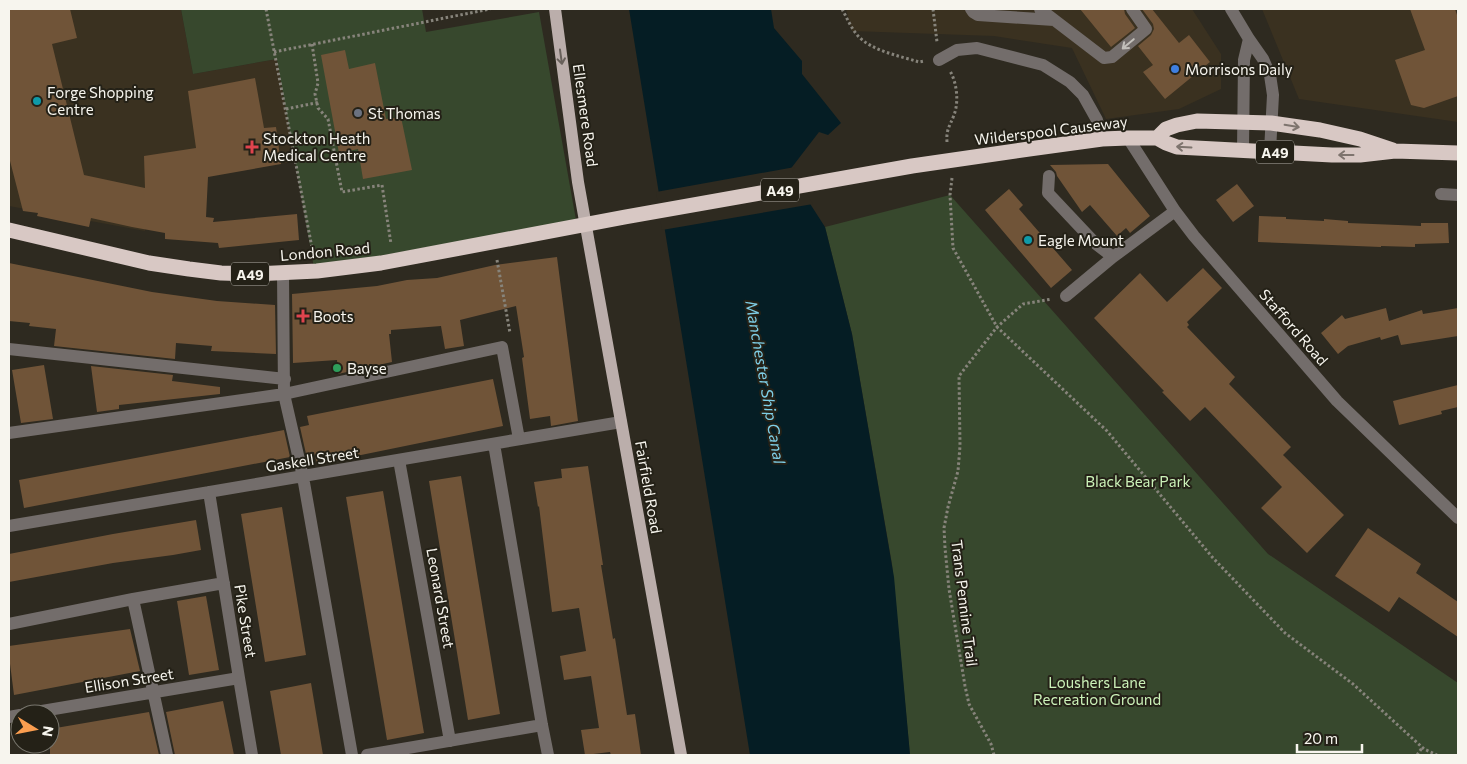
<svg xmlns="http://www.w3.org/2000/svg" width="1467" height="764" viewBox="0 0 1467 764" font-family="Commissioner,sans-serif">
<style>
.commercial{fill:#3a3120}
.green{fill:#37482d}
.water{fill:#051d24}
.pier{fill:#2e2a20}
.building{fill:#705438}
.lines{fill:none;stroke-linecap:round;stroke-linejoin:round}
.path{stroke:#87847b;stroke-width:3;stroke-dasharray:2.5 2.5;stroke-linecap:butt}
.minor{stroke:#736d6b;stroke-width:12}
.major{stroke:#bbaeab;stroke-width:12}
.highway{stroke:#d8c8c4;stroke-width:15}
.oneway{stroke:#c2bfba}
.oneway2{stroke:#68605a}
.oneway3{stroke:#7e746e}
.shop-dot{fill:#3f7fe0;stroke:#242117;stroke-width:2}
.culture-dot{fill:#0f9aa8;stroke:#242117;stroke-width:2}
.worship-dot{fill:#6b7280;stroke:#242117;stroke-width:2}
.health-dot{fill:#e0444e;stroke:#242117;stroke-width:2}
.leisure-dot{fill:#2e9e5b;stroke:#242117;stroke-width:2}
.labels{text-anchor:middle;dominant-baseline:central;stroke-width:4;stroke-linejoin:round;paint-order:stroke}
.shield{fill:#242117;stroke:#b8b5ae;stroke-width:1}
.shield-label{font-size:14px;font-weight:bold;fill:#f7f5ee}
.poi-label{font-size:15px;fill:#f7f5ee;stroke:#242117;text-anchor:start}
.street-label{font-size:15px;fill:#f7f5ee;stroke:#242117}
.park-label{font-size:15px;fill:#cbf1b8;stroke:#242117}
.water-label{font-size:16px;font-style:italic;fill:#7ecee6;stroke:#242117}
</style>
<rect width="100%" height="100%" fill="#2e2a20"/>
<path class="commercial" d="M9 9H181L193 74 277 59 295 162 151 179 145 231 9 206Z
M846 9H1192L1221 54V89L1179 109 1106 119 1072 48 994 36 852 31Z
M1262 9H1458V122L1299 99Z"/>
<path class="green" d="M181 9H422L426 32 539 12 576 220 314 268 277 59 193 74Z
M950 195 1268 554 1458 683V755H910L892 564 852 334 825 227Z"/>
<path class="water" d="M629 9H771L774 28 802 61V74L841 123 828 135 819 132 789 171 825 227 852 334 894 577 910 755H750Z"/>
<path class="pier" d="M795 167 792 171 813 204 662 230 656 192Z"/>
<path class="building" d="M9 9H70L77 38 52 44 84 175 145 188 144 156 196 148 188 91 255 78 264 128 276 127 281 164 208 177 206 217 214 218 213 222 297 214 299 240 219 248 218 243 165 239V233L132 227 91 218 89 227 37 216 38 213 23 211 9 157Z
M1080 9H1124L1125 14 1135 28 1111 47Z
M1142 9H1152L1179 43 1189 35 1210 62 1165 99 1143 72 1153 65 1138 46 1151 35 1154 29 1153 24Z
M1410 9H1455L1458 18V96L1424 108 1411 105 1395 60 1425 50Z
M345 50 349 69 375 63 386 119 401 117 412 170 363 179 358 149 339 153 321 55Z
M1108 164 1150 216 1130 233 1126 228 1117 236 1090 205 1082 212 1057 176 1056 172 1050 165Z
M1237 184 1254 206 1233 222 1216 200Z
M1009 189 1023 205 1019 209 1072 270 1051 288 985 210Z
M1259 216 1286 217V219L1324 221V219L1348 221V223L1398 225 1421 226V223H1448L1449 243 1415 244V247L1381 246V247L1258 242Z
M557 257 578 421 551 426 550 416 530 419 522 358 524 357 516 306 460 320 464 346 445 349 441 326 391 330V334H389L392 362 338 374 337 360 293 363 292 294 377 286 407 280 437 278 495 265Z
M9 263 152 292 217 301 275 305 276 354 211 351 212 346 176 343 175 359 54 346 56 329 29 326 30 323 9 321Z
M1203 268 1222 288 1187 322 1189 325 1187 327 1235 377 1229 384 1291 447 1283 455 1344 515 1307 553 1261 508 1282 487 1205 407 1190 421 1162 392 1164 391 1094 318 1140 273 1167 302Z
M1386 308 1389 321 1422 310 1423 314 1458 308V336L1401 345 1398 335 1381 340 1380 337 1348 346 1338 354 1321 333 1342 315 1345 319Z
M44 365 53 419 21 423 12 370Z
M91 366 173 375 172 381 220 387V394L119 405V409L97 412Z
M493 379 503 426 317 464 314 452 306 454 300 427 309 425 307 416Z
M1458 385V407L1441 411 1442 414 1399 425 1393 401Z
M284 430 290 457 24 508 19 480Z
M588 466 603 565H601L613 639 615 638 627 715 635 714 641 755H611L610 752 585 755 581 730 599 728 591 676 564 680 560 656 586 651 579 608 552 612 539 506 538 507 534 482 562 478 561 469Z
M461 476 500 714 468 720 429 481Z
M383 491 424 733 387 740 346 497Z
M282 507 306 655 265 662 241 514Z
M196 520 201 550 173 555 113 563 9 582V554L113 534Z
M1368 528 1421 564 1416 573 1458 602V637L1399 597 1389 612 1335 576Z
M206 596 219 670 189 675 177 601Z
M130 629 140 671 14 695 9 656V646Z
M311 683 323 755H281L270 691Z
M223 701 234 755H175L166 712Z
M149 712 159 755H50V729Z"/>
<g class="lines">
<path class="path" d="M266 9 313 253
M842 9C847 18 851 28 858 36 872 51 900 56 919 62L924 61
M933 9 937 42
M312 44 318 83 315 94 318 108 328 119 342 192 382 185 391 244
M274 52 490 9
M286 109 320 102
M947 142C946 129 950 126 954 115 959 102 957 83 950 71
M952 178 950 195 953 248 997 327 1107 431 1213 558 1285 633 1353 684 1424 749 1437 755
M497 260 510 333
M994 755 991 744 969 704 965 686 949 589 945 548 944 528 948 507 958 471 960 446 959 376 997 327 1023 304 1052 299
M1417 755 1422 748"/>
<path class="minor" d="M971 9 973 12 978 15 1054 20
M1040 9 1104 58 1112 57 1146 29 1132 9
M1231 9 1249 39 1263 59 1270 75 1273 95 1270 151
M939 60 957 50 977 48 1043 65 1070 82 1083 95 1097 120 1102 139
M1128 138 1175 211 1194 236 1337 401 1458 518
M1243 150 1244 60 1249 39
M1049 176 1048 193 1096 244 1113 257
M1441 194 1458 195
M283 272 284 394 303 477 352 755
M1066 296 1113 257 1175 211
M9 349 285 379
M9 433 284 394 502 347 519 439
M494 444 542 725 548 755
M399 460 450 741
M209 492 239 678 252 755
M9 526 621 422
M133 599 167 755
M9 624 133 599 224 583
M24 714 239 678
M9 717 20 715
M367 755 542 725"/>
<path class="major" d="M555 9 578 182 681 755"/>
<path class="highway" d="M1157 138 1166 129 1177 125 1197 121 1271 123 1320 130 1360 139 1393 150
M9 230 149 263 189 269 221 273 253 274 317 271 381 263 625 217 912 166 1029 149 1102 139 1128 138H1157L1166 143 1177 147 1332 155H1360L1395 151 1458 153"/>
</g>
<defs><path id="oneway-shaft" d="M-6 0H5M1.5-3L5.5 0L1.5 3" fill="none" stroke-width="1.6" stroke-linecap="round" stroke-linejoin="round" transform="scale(1.25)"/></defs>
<use class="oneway" href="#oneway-shaft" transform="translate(1128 44) rotate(140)"/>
<use class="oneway2" href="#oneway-shaft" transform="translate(561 57) rotate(82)"/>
<g class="oneway3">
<use href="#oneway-shaft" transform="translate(1292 126) rotate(9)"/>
<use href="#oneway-shaft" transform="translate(1184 147) rotate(-177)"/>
<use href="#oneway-shaft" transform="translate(1346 155) rotate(-180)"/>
</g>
<circle class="shop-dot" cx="1175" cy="69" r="5"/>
<g class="culture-dot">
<circle cx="37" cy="101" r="5"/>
<circle cx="1028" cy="240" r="5"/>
</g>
<circle class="worship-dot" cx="358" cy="113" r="5"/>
<g class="health-dot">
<path d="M249.5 139.5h5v5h5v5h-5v5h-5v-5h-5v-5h5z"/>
<path d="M300.5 308.5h5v5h5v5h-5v5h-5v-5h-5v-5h5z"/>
</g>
<circle class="leisure-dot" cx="337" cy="368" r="5"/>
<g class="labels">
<g class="shield">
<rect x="1256" y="140.5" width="38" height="23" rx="4"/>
<rect x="761" y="178.5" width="38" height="23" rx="4"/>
<rect x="231" y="262.5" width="38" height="23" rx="4"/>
</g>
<g class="shield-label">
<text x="1275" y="152">A49</text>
<text x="780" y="190">A49</text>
<text x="250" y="274">A49</text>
</g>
<g class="poi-label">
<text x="1185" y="69">Morrisons Daily</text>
<text x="47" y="92">Forge Shopping<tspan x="47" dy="17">Centre</tspan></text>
<text x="368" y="113">St Thomas</text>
<text x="263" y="138">Stockton Heath<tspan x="263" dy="17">Medical Centre</tspan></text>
<text x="1038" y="240">Eagle Mount</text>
<text x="313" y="316">Boots</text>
<text x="347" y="368">Bayse</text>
</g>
<g class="street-label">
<text transform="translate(586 115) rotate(82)">Ellesmere Road</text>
<text transform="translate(1051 130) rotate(-7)">Wilderspool Causeway</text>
<text transform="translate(325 251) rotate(-5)">London Road</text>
<text transform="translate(1294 327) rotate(49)">Stafford Road</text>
<text transform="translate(312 459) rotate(-9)">Gaskell Street</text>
<text transform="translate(649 487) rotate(80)">Fairfield Road</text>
<text transform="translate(441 598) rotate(80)">Leonard Street</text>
<text transform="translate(965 603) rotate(83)">Trans Pennine Trail</text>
<text transform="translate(246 621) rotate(81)">Pike Street</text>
<text transform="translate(129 680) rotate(-9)">Ellison Street</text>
</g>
<g class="park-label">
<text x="1138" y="481">Black Bear Park</text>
<text x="1097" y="682">Loushers Lane<tspan x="1097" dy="17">Recreation Ground</tspan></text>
</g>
<g class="water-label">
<text transform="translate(766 382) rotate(80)">Manchester Ship Canal</text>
</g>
</g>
<rect width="1467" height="764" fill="none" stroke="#f7f5ee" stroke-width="20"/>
<g transform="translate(35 729) rotate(100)"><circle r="24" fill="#242117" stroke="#78766d"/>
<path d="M0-4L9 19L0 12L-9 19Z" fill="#fb9e50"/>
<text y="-8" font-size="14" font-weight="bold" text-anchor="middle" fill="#f7f5ee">N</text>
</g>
<path d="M1297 744v8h65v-8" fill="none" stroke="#f7f5ee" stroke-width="2.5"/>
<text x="1304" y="744" font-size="15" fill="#f7f5ee" stroke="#242117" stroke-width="4" paint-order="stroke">20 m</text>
</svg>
